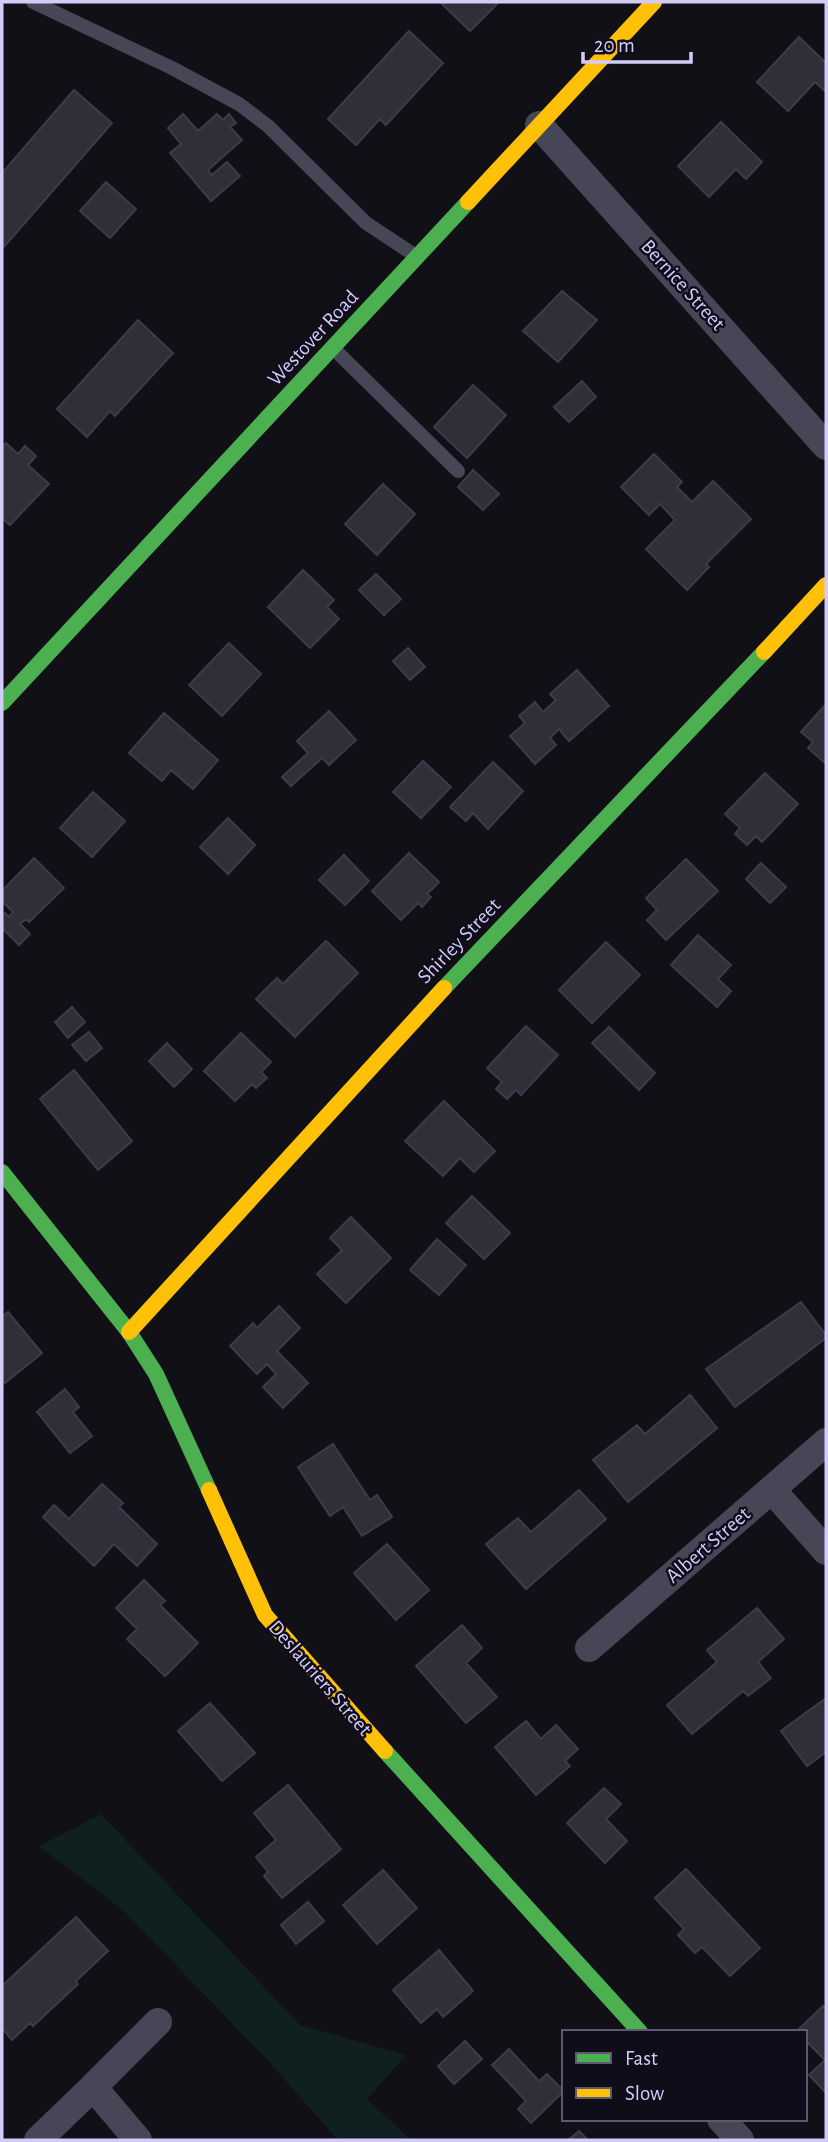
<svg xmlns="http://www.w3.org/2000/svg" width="828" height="2142" viewBox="0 0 828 2142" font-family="'Alegreya Sans',sans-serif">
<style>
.green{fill:#102021}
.building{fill:#302e39;stroke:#3e3a4a;stroke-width:2}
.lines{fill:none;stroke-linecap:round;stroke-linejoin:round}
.lane{stroke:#474657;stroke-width:14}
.street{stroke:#474657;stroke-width:28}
.fast{stroke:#4caf50;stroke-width:16}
.slow{stroke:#ffc107;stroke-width:16}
.labels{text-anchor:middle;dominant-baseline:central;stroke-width:5;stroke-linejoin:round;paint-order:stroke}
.street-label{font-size:21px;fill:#d4cbf9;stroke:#100d1a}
</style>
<rect width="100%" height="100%" fill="#111017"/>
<path class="green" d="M101 1814 300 2025 406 2055 367 2099 411 2140H338L270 2063 124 1911 39 1846Z"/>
<path class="building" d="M440 2H499L470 31Z
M409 31 443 63 386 125 380 119 356 145 328 119Z
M799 37 826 63V90L825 91 815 82 788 111 757 82Z
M74 90 112 123 2 249V173Z
M183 114 198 131 217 114 223 120 229 114 236 123 230 127 242 140 208 170 212 175 227 162 240 176 211 201 170 153 181 144 168 128Z
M721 122 762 162 746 179 736 169 709 197 678 166Z
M106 182 136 209 110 238 80 211Z
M562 291 597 320 558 362 523 331Z
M138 320 173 353 115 416 110 411 87 437 57 409Z
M582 381 596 397 569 422 554 407Z
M473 385 506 415 467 458 434 427Z
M6 443 18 454 25 446 36 456 28 465 49 484 10 525 2 518V447Z
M654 454 682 482 677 487 692 502 713 481 751 519 706 564 709 567 687 590 646 549 675 520 660 504 649 515 621 487Z
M473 470 499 494 483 510 458 487Z
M383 484 415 514 377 555 345 524Z
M303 570 334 600 327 607 339 619 310 648 268 607Z
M376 574 401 599 384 615 359 590Z
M229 643 261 674 222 716 189 685Z
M408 648 425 667 410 680 393 661Z
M577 670 609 706 569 741 559 729 550 738 556 745 535 764 510 736 525 723 519 716 535 702 543 712 556 700 550 694Z
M826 704V761L825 763 808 748 813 742 801 732Z
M329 711 356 740 329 765 322 758 291 786 282 777 308 753 297 741Z
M164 713 218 760 193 789 171 770 162 781 129 753Z
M423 761 451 787 421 818 393 792Z
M493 762 523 791 488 829 473 813 466 821 450 807Z
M765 773 798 804 762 842 756 836 747 845 735 834 740 828 725 814Z
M93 792 125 821 92 857 60 828Z
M228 818 255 845 228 874 200 847Z
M409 853 439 882 427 894 431 897 422 907 418 903 401 920 372 891Z
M344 855 369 881 345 905 319 880Z
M34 858 64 888 29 922 26 919 20 924 30 934 19 945 2 928V916L5 913 9 917 13 912 2 901V891Z
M686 859 718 891 666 940 647 920 657 910 646 898Z
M761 863 786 887 770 903 746 879Z
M698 935 731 965 718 979 731 991 717 1007 671 965Z
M326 941 358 973 295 1037 256 999 277 978 283 984Z
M606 942 640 975 592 1023 559 990Z
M72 1007 85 1022 68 1038 55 1022Z
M526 1026 558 1055 521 1095 516 1090 507 1099 496 1089 502 1082 487 1068Z
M609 1027 655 1073 639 1090 592 1043Z
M89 1032 102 1048 86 1061 72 1045Z
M241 1033 271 1062 261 1072 267 1078 256 1088 252 1084 235 1101 204 1071Z
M167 1043 192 1069 174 1087 149 1061Z
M74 1070 132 1141 98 1170 40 1099Z
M444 1101 495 1151 474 1172 460 1158 443 1176 405 1141Z
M472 1196 510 1233 484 1259 446 1223Z
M351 1217 391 1258 346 1303 317 1274 342 1250 330 1238Z
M437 1239 466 1265 439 1295 410 1270Z
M801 1302 826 1335V1338L735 1407 706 1369Z
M279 1306 300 1328 277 1351 308 1383 283 1408 263 1387 276 1374 267 1364 257 1374 230 1346 253 1323 257 1328Z
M8 1312 42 1353 5 1383 2 1378V1317Z
M65 1389 79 1407 73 1412 92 1436 70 1453 37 1412Z
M690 1395 717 1428 628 1502 593 1460 637 1425 645 1434Z
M333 1444 370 1500 377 1495 392 1517 362 1536 343 1507 330 1516 298 1467Z
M102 1484 123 1503 119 1507 157 1544 137 1566 114 1544 94 1566 43 1517 54 1505 69 1519Z
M579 1490 606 1519 526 1589 486 1544 518 1518 531 1532Z
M387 1544 429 1590 396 1620 354 1573Z
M144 1580 165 1601 160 1605 198 1643 165 1676 127 1639 137 1629 116 1608Z
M757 1608 784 1639 758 1662 771 1678 748 1696 743 1691 692 1734 667 1705 717 1662 707 1650Z
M462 1625 482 1648 466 1663 497 1697 466 1723 416 1666Z
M826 1698V1752L807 1766 781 1731Z
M210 1703 255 1753 222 1781 178 1731Z
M526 1721 541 1739 556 1725 578 1749 565 1761 570 1766 536 1795 495 1747Z
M288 1785 341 1849 282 1898 264 1876 268 1872 256 1857 276 1840 254 1813Z
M604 1788 621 1804 606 1819 627 1841 605 1863 567 1823Z
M686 1869 760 1948 730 1976 702 1947 695 1953 678 1935 684 1929 655 1898Z
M383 1870 417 1908 377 1944 343 1905Z
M308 1902 324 1921 296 1944 281 1925Z
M76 1917 108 1951 76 1981 78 1984 33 2026 30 2023 12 2040 2 2028V1986Z
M439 1950 473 1991 443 2017 437 2009 421 2023 393 1990Z
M823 2006 826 2009V2093L809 2075 825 2060 805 2040V2032L797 2031Z
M465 2041 482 2059 454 2084 438 2066Z
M509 2049 539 2081 547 2074 564 2091 531 2123 518 2109 526 2101 492 2065Z
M579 2131 588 2140H568Z"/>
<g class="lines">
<path class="lane" d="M33 2 172 68 239 104 268 126 366 223 416 256
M334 349 458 471"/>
<path class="street" d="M539 125 826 446
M772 1490 826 1551
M589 1648 826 1442
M93 2087 158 2022
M721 2119 740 2140
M38 2140 93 2087 138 2140"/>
<path class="fast" d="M2 703 468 202
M444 988 764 652
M2 1172 129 1332 156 1374 209 1490
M385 1751 640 2032"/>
<path class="slow" d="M468 202 654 2
M764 652 826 585
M129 1332 444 988
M209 1490 265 1615 385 1751"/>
</g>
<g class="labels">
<g class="street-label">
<text transform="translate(683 285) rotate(48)">Bernice Street</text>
<text transform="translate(313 338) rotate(-47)">Westover Road</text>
<text transform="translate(459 941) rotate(-46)">Shirley Street</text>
<text transform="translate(708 1545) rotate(-41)">Albert Street</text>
<text transform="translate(320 1678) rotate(49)">Deslauriers Street</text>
</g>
</g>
<rect width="828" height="2142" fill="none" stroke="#d4cbf9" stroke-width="7"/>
<rect x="562" y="2030" width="245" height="91" fill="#100d1a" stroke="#5e5973" stroke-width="2"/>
<rect x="576" y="2053" width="35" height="10" fill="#4caf50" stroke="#5e5973" stroke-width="2"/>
<text x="625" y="2065" font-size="21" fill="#d4cbf9">Fast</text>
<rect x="576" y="2088" width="35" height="10" fill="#ffc107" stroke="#5e5973" stroke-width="2"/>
<text x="625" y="2100" font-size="21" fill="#d4cbf9">Slow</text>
<path d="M583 52v10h108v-10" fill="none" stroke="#d4cbf9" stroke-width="3.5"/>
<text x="594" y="52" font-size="21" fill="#d4cbf9" stroke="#100d1a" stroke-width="5" paint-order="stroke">20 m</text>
</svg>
